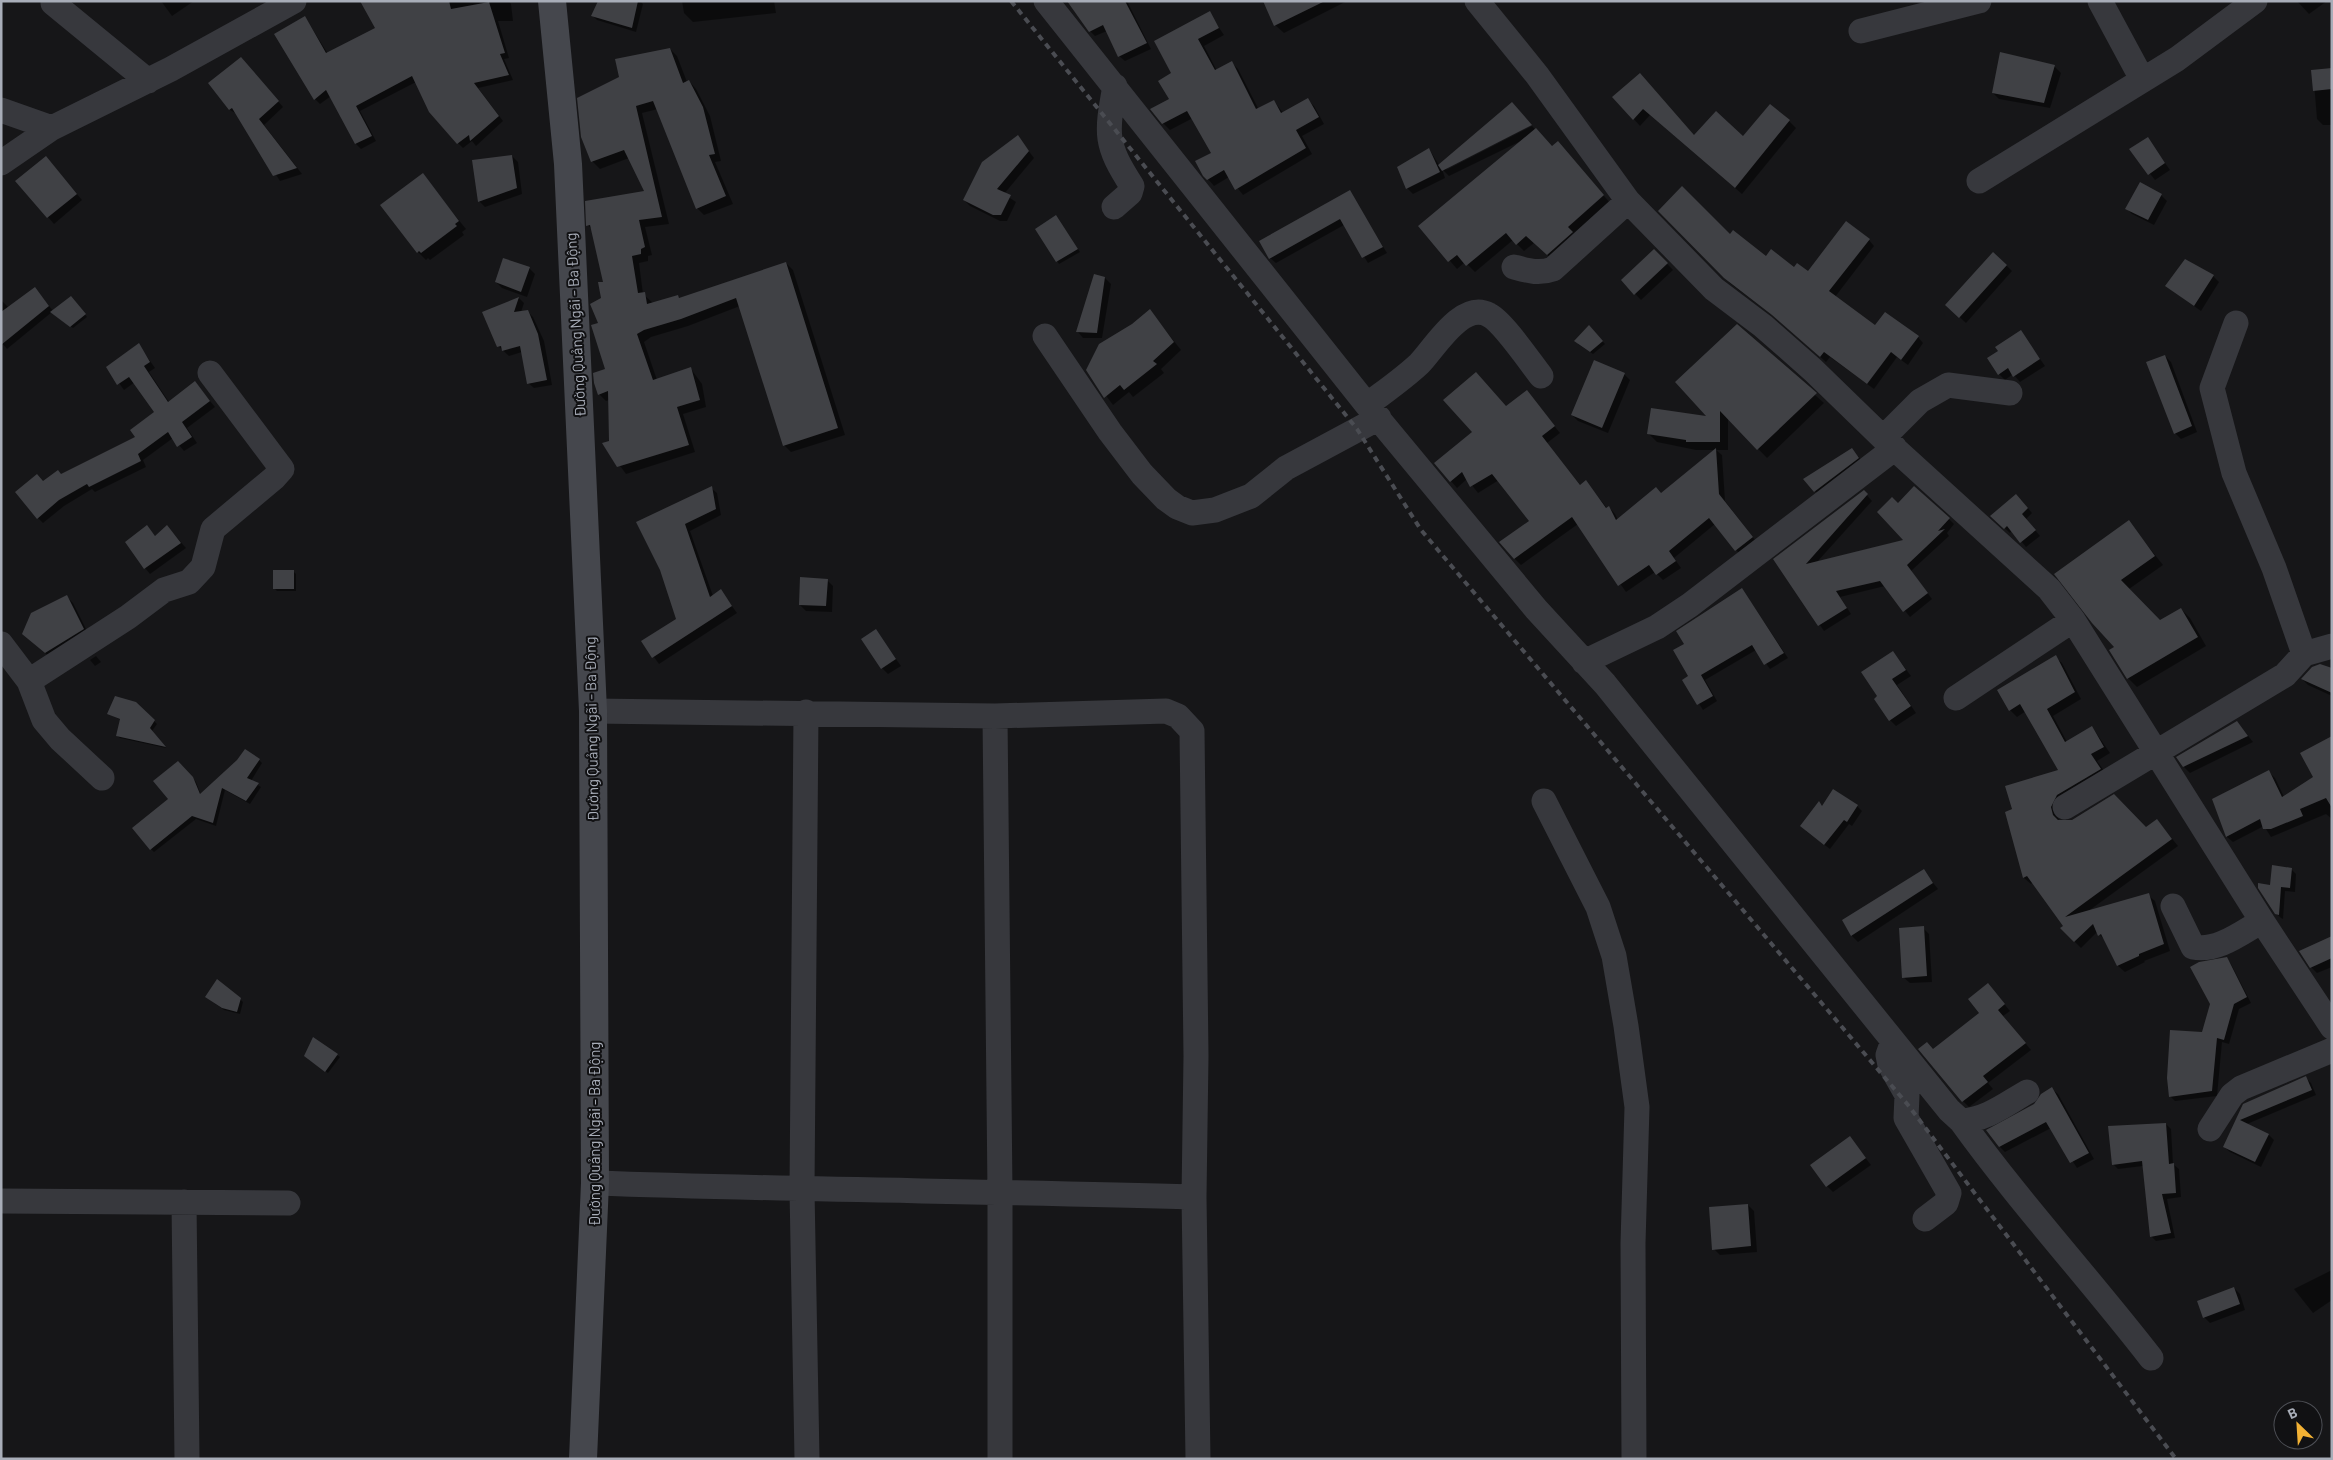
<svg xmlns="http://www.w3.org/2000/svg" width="2333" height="1460" viewBox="0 0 2333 1460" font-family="Barlow,sans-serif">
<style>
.shadow{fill:#0007}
.building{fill:#404145}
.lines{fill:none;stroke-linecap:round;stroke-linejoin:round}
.street{stroke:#37383d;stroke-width:25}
.secondary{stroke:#45474d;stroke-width:28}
.rail{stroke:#4a4c52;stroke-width:4;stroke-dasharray:6 5;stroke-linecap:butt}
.labels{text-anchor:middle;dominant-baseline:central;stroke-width:4;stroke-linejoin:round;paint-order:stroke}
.street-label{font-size:15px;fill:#a8adb8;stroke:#111113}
</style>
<rect width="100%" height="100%" fill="#161618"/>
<path class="shadow" d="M161 1H194L172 16Z
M413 1H509L511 4 513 21H498L509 58 504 59 513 80 478 88 503 121 476 146 472 141 463 148 458 143 416 82 360 111 376 141 361 149 356 144 331 96 320 104 315 99 276 34 305 17 328 54 377 28Z
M599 1H640L643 4 636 32 597 20 593 16Z
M682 1H774L776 13 693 22 684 13Z
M1074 1H1127L1151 49 1125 61 1119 56 1107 31 1095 36 1090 31Z
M1264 1H1347L1284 33 1275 25Z
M2297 1H2327L2309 14Z
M1209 13 1224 35 1204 46 1217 71 1232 63 1238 69 1259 110 1274 101 1283 113 1308 100 1314 106 1324 124 1302 136 1312 154 1243 195 1229 177 1214 186 1208 179 1213 153 1193 118 1170 130 1163 123 1170 100 1173 74Z
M670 49 677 56 687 82 689 81 696 89 710 116 721 161 715 162 733 204 704 215 697 208 658 109 642 113 669 224 645 227 652 255 648 256V261L639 263 643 294 653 303 677 296 681 299 786 263 793 270 845 435 791 452 784 445 740 306 688 326 651 337 644 342 657 380 691 369 702 384 706 407 683 414 695 452 626 474 604 444 610 442 609 400 606 401 599 394 607 369 600 323 604 283 592 230 588 225 646 192 629 158 600 169 592 161 620 77Z
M2001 54 2055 67 2061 73 2050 108 1999 99 1993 93Z
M246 64 283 107 264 125 302 174 280 181 237 114 230 110 210 83Z
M2332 69V125H2323L2317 119 2313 71Z
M1640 74 1694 136 1743 138 1789 121 1796 128 1742 194 1650 115 1640 126 1614 97Z
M1532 126 1552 148 1565 150 1610 203 1555 262 1534 243 1524 251 1513 240 1475 272 1465 262 1457 269 1420 226 1523 140 1449 176 1442 169 1445 178 1413 194 1407 188 1429 149 1439 165H1450L1446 170Z
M1018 137 1034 158 1004 194 1016 202 1007 221H1000L970 206 964 200Z
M2148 139 2170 170 2155 180 2131 150Z
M512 156 518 162 522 194 485 207 479 201Z
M51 163 82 200 54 224 17 181Z
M422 175 466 229 462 232 464 235 430 260 428 258 426 260 418 252Z
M1349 191 1387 253 1368 263 1344 225 1276 263 1270 258Z
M2161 195 2167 201 2154 225 2132 214 2126 208Z
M1660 211 1730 235 1766 258 1808 273 1869 240 1874 246 1835 297 1875 327 1918 337 1923 343 1908 365 1897 357 1874 389 1830 357 1826 362 1779 320 1731 284Z
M1056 217 1080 252 1059 264 1057 261Z
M1654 250 1673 270 1641 300 1622 280Z
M2006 265 2012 271 1966 323 1953 311Z
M529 268 535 274 527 297 502 288 496 282Z
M1095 276 1105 278 1111 284 1102 338H1083L1078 332Z
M2213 276 2219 282 2201 311 2166 286Z
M39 293 53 311 74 300 87 317 73 328 52 312 7 349 1 342V300L9 308Z
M519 298 524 303 521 312H528L533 317 544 341 552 385 534 388 528 383 522 352 509 356 498 346 484 313Z
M1150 311 1181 350 1161 369 1164 373 1133 397 1129 392 1113 405 1087 370Z
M1737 326 1824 403 1767 458 1728 418V450H1716L1722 455 1725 501 1758 544 1742 557 1715 524 1674 558 1681 568 1663 580 1655 572 1626 592 1578 524 1521 565 1514 558 1531 522 1499 480 1478 493 1467 479 1457 488 1451 481 1506 407 1527 392 1560 433 1547 443 1581 486 1586 482 1607 508 1609 507 1615 514 1618 520 1662 494 1715 450H1696L1657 442 1648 433 1710 418Z
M1589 327 1605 344 1593 354 1578 344Z
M2021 332 2045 366 2020 382 2013 374 2005 380 1999 374V352Z
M138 344 155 368 149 372 169 402 195 383 215 407 187 428 197 443 184 451 173 438 143 460 146 467 95 492 92 489 64 506 43 523 38 518 44 483 137 437 155 412 135 382 124 390 108 368Z
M2165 356 2171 362 2197 432 2181 439 2175 433Z
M1624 374 1630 380 1608 433 1578 421 1572 415Z
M1858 456 1864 464 1821 497 1815 491Z
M711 488 717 493 721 515 690 531 713 596 721 591 737 613 659 664 643 642 677 619 661 570 638 523Z
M1864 492 1872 501 1817 562 1905 540 1898 505 1949 519 1954 524 1947 533 1949 536 1911 571 1932 599 1910 617 1885 586 1840 597 1851 614 1824 631 1775 560Z
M2021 500 2032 513 2026 519 2040 536 2026 547 2012 530 2010 533 1992 516Z
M2128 521 2163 565 2129 589 2160 621 2181 609 2190 618 2206 646 2137 687 2128 678 2116 647 2093 622Z
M147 527 156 537 172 532 186 548 150 574 145 568Z
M293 571 296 574V591H277L275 589Z
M827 580 833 586 832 612 806 611 800 605Z
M1742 589 1788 658 1770 669 1756 650 1705 680 1717 701 1703 710 1684 680 1690 677 1686 644Z
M67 597 73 603 89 635 52 659 30 640Z
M876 631 901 666 888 674 882 668Z
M1893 652 1911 676 1897 685 1916 713 1896 726 1890 720 1879 697Z
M96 656 101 662 95 666 90 660Z
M2055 657 2062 663 2081 699 2053 716 2067 742 2092 727 2110 753 2097 761 2107 775 2057 814 2059 821 2146 829 2157 820 2178 846 2087 912 2148 895 2155 901 2170 951 2144 961 2145 962 2125 972 2118 966 2106 941 2097 932 2081 948 2062 929 2065 926 2033 882 2031 884 2024 878 2006 813 2060 771 2026 711 2017 717 2010 710Z
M2332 669V696L2308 685 2302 679Z
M109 714 154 721 157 724 152 731 166 748 120 738 117 736 121 720Z
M2237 722 2253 742 2190 773 2184 767Z
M2332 738V819L2326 814 2271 837 2264 826 2233 842 2227 837 2213 800 2269 772 2275 778 2284 797 2315 777Z
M259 760 262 763 251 781 261 787 250 804 225 790 216 826 196 819 154 852 151 849 182 766 196 782 201 795Z
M1857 806 1862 811 1852 826 1849 824 1830 849 1806 831 1823 807Z
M2291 869 2296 874 2295 892 2285 891 2283 919 2281 918 2276 913 2271 886Z
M1923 870 1938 889 1858 942 1852 936 1844 920Z
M1923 928 1929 934 1932 982 1910 983 1903 977Z
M2332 937V967L2317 973 2311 967Z
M2226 958 2231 964 2251 1003 2239 1009 2229 1044 2222 1042 2217 1096 2175 1101 2170 1096 2203 1033Z
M1988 984 2010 1011 2003 1016 2031 1050 1988 1083 1993 1089 1969 1107 1963 1101 1933 1050 1981 1013Z
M209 999H240L243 1002 240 1014 224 1010Z
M337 1055 340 1057 328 1073 308 1059Z
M2306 1078 2311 1083 2316 1095 2247 1124 2269 1135 2274 1140 2261 1167 2230 1152 2224 1147 2244 1105Z
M2052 1089 2058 1094 2094 1159 2077 1168 2051 1128 2005 1152 2000 1147Z
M2166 1124 2171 1129 2173 1164 2179 1169 2181 1197 2167 1199 2175 1238 2156 1241 2151 1236 2143 1166 2118 1169 2113 1164Z
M1850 1138 1871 1165 1833 1192 1827 1186Z
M1748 1205 1754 1211 1757 1252 1720 1255 1714 1249Z
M2332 1270V1300L2313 1313 2294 1289Z
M2234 1288 2240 1294 2245 1310 2210 1323 2204 1317Z"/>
<path class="building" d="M360 1H449L451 9 489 2 505 53 500 54 509 75 474 83 499 116 470 141 469 135 457 144 429 112 412 76 356 106 372 136 355 144 326 90 314 100 274 34 305 16 326 53 375 28Z
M598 1H638L632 28 591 16Z
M1067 1H1125L1147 43 1118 57 1103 25 1089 32Z
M1263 1H1325L1274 26Z
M1210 11 1219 28 1198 39 1215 70 1232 61 1256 109 1274 100 1281 113 1308 98 1319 117 1296 130 1306 148 1235 190 1224 170 1207 180 1203 176 1195 161 1211 153 1187 111 1162 124 1150 109 1169 99 1158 81 1171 73 1154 41Z
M670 48 683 83 689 80 703 107 715 154 709 155 726 196 696 209 653 101 636 106 662 217 639 220 645 247 641 249V254L632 256 638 293 645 292 647 304 678 295 679 298 786 262 838 428 783 446 736 298 681 319 644 330 637 334 653 380 691 367 700 400 677 407 689 445 617 467 602 443 609 441 608 391 598 395 594 383 593 373 605 369 591 325 598 323 590 304 601 298 598 282H603L590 225 586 226 585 201 644 191 624 150 591 162 581 137 577 98 619 77 615 59Z
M2000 52 2055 65 2044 103 1992 93Z
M241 57 279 101 259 119 297 168 273 176 232 108 229 110 208 83Z
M2332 68V89L2313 91 2311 70Z
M1640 73 1694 135 1716 111 1743 136 1770 104 1790 120 1735 188 1643 109 1633 120 1612 97Z
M1512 102 1532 125 1442 171 1438 165Z
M1536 128 1552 146 1558 141 1604 195 1568 227 1573 232 1547 255 1526 236 1516 245 1506 233 1466 266 1457 255 1448 262 1418 226Z
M1018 135 1029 151 997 189 1011 195 1001 215H993L963 200 982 162Z
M2148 137 2165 163 2148 175 2129 149Z
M1429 148 1440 172 1406 189 1397 167Z
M512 155 517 188 478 202 472 160Z
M46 156 77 194 47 218 15 181Z
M423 173 459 221 455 224 457 226 421 253 419 251 417 253 380 205Z
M2140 182 2162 194 2148 220 2125 209Z
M1682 186 1730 234 1733 230 1766 256 1771 249 1794 267 1797 263 1808 271 1846 221 1870 239 1829 291 1875 325 1885 312 1919 336 1901 360 1891 352 1867 384 1824 352 1820 357 1772 315 1724 278 1658 211Z
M1350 190 1383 247 1362 258 1340 219 1269 259 1259 241Z
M1056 215 1078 249 1056 262 1035 229Z
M1654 249 1668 263 1634 295 1621 280Z
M1993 252 2007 265 1959 318 1945 305Z
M503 258 530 267 521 292 495 282Z
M2185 259 2214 275 2194 306 2165 286Z
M1094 274 1105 277 1097 333 1076 332Z
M35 287 49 306 1 345V312Z
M71 296 86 314 70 327 50 312Z
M519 297 514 312 528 310 538 334 547 380 527 384 520 346 502 351 501 346 497 347 482 312Z
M1150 309 1174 342 1153 361 1157 364 1124 390 1120 385 1104 398 1086 370 1099 344 1132 324Z
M1737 324 1817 393 1757 450 1720 411V442H1686V440L1647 434 1651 408 1706 416 1675 382Z
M1589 325 1603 341 1590 352 1574 341Z
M2021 330 2040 359 2013 377 2008 368 1998 375 1987 358 1998 351 1995 347Z
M139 343 150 362 144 366 168 402 195 381 210 401 182 422 192 437 177 447 168 432 138 454 141 461 89 487 87 484 59 500 37 519 15 492 37 474 43 481 58 470 61 474 135 437 130 430 154 412 129 377 117 385 106 367Z
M2165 355 2192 426 2174 434 2146 362Z
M1594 360 1625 373 1602 428 1571 415Z
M1476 372 1506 406 1527 390 1555 426 1542 436 1580 485 1586 480 1606 508 1609 506 1616 520 1656 487 1661 493 1716 448 1719 494 1753 537 1735 551 1709 518 1669 551 1676 561 1656 575 1649 565 1618 586 1572 517 1514 559 1499 542 1529 521 1492 474 1470 487 1462 472 1450 482 1434 463 1472 432 1443 400Z
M1852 448 1859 458 1814 492 1803 479Z
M712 486 716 509 685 524 710 597 721 589 732 606 652 658 641 641 676 619 660 570 636 522Z
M1914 486 1950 518 1938 531 1945 529 1907 565 1928 593 1903 612 1880 581 1836 591 1847 608 1818 626 1773 559 1864 490 1868 494 1806 564 1903 540 1877 512 1892 497 1898 503Z
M2016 494 2028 508 2022 514 2036 530 2020 543 2007 526 2004 529 1990 516Z
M2129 520 2155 556 2121 580 2160 620 2181 608 2198 637 2127 679 2109 650 2114 647 2092 623 2054 574Z
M147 525 155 536 167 525 181 543 144 569 125 542Z
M273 570H294V589H273Z
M800 577 828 579 826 606 799 605Z
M1742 588 1784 653 1764 665 1752 645 1701 675 1713 696 1697 705 1682 680 1688 676 1673 650 1684 644 1676 631Z
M67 595 84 629 45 653 22 634 31 613Z
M876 629 896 659 881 669 861 639Z
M1893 651 1906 670 1892 679 1911 706 1889 721 1874 699 1877 696 1861 672Z
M2056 655 2075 692 2047 709 2065 742 2092 726 2104 747 2091 754 2101 769 2057 795 2051 807 2053 815 2058 820H2072L2114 794 2146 827 2157 819 2172 839 2065 917 2149 893 2164 944 2139 954V956L2117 966 2101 934 2098 936 2093 924 2074 942 2060 928 2063 926 2027 876 2023 878 2005 812 2012 809 2005 786 2058 770 2020 704 2009 711 1997 690Z
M2320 664 2332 668V693L2301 679 2312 667Z
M115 696 136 702 155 720 150 728 166 747 116 736 120 719 107 714Z
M2237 721 2248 736 2183 767 2176 757Z
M2332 736V808L2326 798 2300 809 2303 816 2271 829H2263L2260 819 2226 837 2212 799 2269 770 2282 797 2313 777 2300 753Z
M245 749 260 759 247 778 259 783 246 801 222 788 213 823 192 816 150 850 132 828 168 799 153 781 178 761 193 777 200 794 237 760Z
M1833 789 1858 805 1847 822 1844 820 1824 845 1800 826 1819 801 1822 806Z
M2272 865 2292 868 2290 888 2281 887 2279 915 2275 914 2258 888V883L2270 885Z
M1924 869 1933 883 1851 936 1842 920Z
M1924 926 1927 976 1902 978 1899 928Z
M2332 936V958L2310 968 2299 951Z
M2227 957 2247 997 2234 1004 2224 1040 2217 1038 2212 1091 2169 1097 2167 1078 2170 1030 2202 1032 2210 1004 2190 967 2199 962Z
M217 979 241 998 237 1012 222 1008 205 997Z
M1988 983 2005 1004 1998 1010 2026 1043 1983 1076 1988 1082 1962 1102 1918 1049 1927 1042 1933 1049 1979 1013 1968 999Z
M313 1037 338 1054 325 1072 304 1056Z
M2306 1076 2312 1090 2240 1120 2269 1134 2255 1162 2223 1147 2243 1104Z
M2052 1087 2089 1153 2070 1163 2046 1122 1999 1147 1986 1130 2034 1104 2041 1094Z
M2166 1123 2169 1164 2174 1163 2176 1193 2162 1194 2171 1233 2150 1237 2142 1161 2112 1165 2108 1126Z
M1850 1136 1866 1158 1826 1187 1810 1165Z
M1748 1204 1751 1246 1712 1250 1709 1207Z
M2234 1287 2240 1304 2203 1318 2197 1301Z"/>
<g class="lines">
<path class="street" d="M1046 1 1367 405 1536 609 1605 684 1949 1110 1961 1121C1986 1120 2006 1104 2027 1092
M1477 1 1537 75 1628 201 1714 289 1763 326 1813 370 1883 438 2049 589 2073 620 2262 921 2332 1027
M2100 1 2142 79
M53 3 148 81
M1861 31 1979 1
M1 110 52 128
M1 163 52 128 171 69 294 1
M1979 181 2177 59 2255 1
M1114 207 1130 193 1132 186C1105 144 1106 135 1115 86
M1514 267C1529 271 1539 274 1553 269L1628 201
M2236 323 2212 388 2234 473 2274 568 2304 654
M1045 336 1110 432 1142 474 1166 499 1177 507 1192 513 1215 510 1251 496 1286 468 1379 418
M1367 405C1384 392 1403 379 1419 364 1434 349 1462 300 1489 315 1503 322 1530 362 1541 376
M1883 438 1920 401 1948 385 2010 393
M1 644 29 681 44 720 60 739 102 778
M1584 662 1657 627 1690 605 1895 448
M29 681 128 617 164 590 189 582 203 567 213 529 274 478 282 469 210 373
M1956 698 2073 620
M593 711 995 716 1166 711 1178 716 1192 731 1196 1056 1194 1197 1198 1459
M806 712 802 1190 807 1459
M995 716 1000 1192V1459
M1544 801 1598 907 1614 956 1626 1026 1637 1107 1633 1243 1634 1459
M2065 807 2285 675 2304 654 2332 646
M2173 906 2193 947C2217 952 2241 933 2262 921
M1893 1041 1888 1055 1890 1065 1907 1095 1906 1118 1949 1193 1946 1203 1925 1219
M1961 1121C2020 1203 2089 1278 2151 1358
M2210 1129 2232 1095 2241 1088 2332 1050
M595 1183C795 1190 994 1191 1194 1197
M1 1201 288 1203
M184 1202 187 1459"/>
<path class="secondary" d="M552 1 568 164 593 711 595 1183 583 1459"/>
<path class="rail" d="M1011 1 1357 429 1421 530 1908 1105 2176 1459"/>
</g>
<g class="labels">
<g class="street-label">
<text transform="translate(575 325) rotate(-93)">Đường Quảng Ngãi - Ba Động</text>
<text transform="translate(591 729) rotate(-91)">Đường Quảng Ngãi - Ba Động</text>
<text transform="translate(594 1134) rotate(-90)">Đường Quảng Ngãi - Ba Động</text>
</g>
</g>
<rect width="2333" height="1460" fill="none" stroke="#a8adb8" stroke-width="5"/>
<g transform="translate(2298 1425) rotate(335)"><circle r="24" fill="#111113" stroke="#4d4f55"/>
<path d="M0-4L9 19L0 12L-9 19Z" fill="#f2b134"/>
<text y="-8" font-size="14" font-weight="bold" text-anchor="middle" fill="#a8adb8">B</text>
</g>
</svg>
